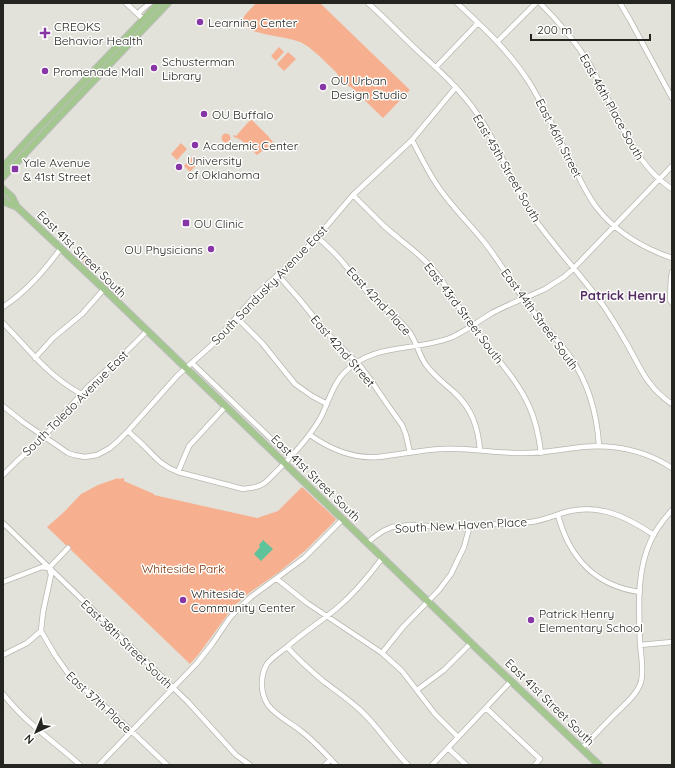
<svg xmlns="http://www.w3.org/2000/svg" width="675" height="768" viewBox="0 0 675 768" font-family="Quicksand,sans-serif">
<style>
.green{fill:#f7b08f}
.water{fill:#5ec29b}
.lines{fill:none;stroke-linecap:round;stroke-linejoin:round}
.minor-casing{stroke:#b8b7b0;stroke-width:6}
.major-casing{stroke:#bdbdbc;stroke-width:8}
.minor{stroke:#fff;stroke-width:4.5}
.major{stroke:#a3c78e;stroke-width:6}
.poi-dot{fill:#8736a5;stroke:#fffffe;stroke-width:1.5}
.labels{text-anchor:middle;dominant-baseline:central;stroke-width:3;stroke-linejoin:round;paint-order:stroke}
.poi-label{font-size:12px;fill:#242421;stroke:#fffffe;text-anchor:start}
.street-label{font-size:12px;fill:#242421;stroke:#fffffe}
.park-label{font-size:12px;fill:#732c00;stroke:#fffffe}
.neighbourhood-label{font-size:13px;font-weight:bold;fill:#552d64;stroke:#fffffe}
</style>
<rect width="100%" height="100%" fill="#e2e2db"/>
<path class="green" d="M256 3H320L410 90 383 118 351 87 339 83V77L336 72C326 63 309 44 297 41 287 37 246 34 242 23 241 17 253 7 256 3Z
M279 47 284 52 276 61 271 56Z
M288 52 296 59 284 71 277 64Z
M199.5 114a4.5 4.5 0 1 1 9 0a4.5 4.5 0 1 1-9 0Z
M251 119 268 136 278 148V150C267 146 266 148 257 155L241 140 234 137 233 136 234 135 236 136Z
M221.5 138a4.5 4.5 0 1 1 9 0a4.5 4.5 0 1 1-9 0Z
M181 143 187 149 177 160 171 154Z
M194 155 200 161 190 172 184 166Z
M81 255H87C93 259 94 264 91 270L78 257Z
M118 478 119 479 124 478V481L154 494V495L257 518 278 511 302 487 336 519 334 522 306 550 279 572 249 593 234 606 198 655 190 664 47 527 64 512 81 494 98 485Z"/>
<path class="water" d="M263 540 273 549 261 561 254 554 260 547 259 545Z"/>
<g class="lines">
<g class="minor-casing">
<path id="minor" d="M126 3 143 19
M368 3C385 18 401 35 418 51 440 71 461 90 478 115 500 147 512 185 534 218 556 249 583 277 605 308 613 320 620 332 627 344 641 369 647 387 672 404
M457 3C483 27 509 51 529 82 545 108 558 138 573 165 580 180 587 195 597 208 616 232 643 248 672 258
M540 3C559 22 576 42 590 65 600 83 609 101 618 120 632 146 646 172 672 189
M620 3 630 20 672 98
M138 14C141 9 146 7 150 3
M497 42 536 3
M436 67 478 23
M412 140C420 155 427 170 437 185 451 206 469 223 485 243 499 261 510 280 523 298 538 318 554 336 569 355 589 383 597 413 599 446
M353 195C363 205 373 215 383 225 399 240 417 251 431 267 447 284 457 306 471 325 490 352 515 375 529 406 536 421 539 437 541 453
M317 237C324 243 332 250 339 258 349 269 358 282 368 293 382 307 399 317 410 333 417 343 419 355 426 365 434 376 445 384 455 393 472 409 478 427 480 450
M672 272 671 278 670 300 672 303
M278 275 300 300 325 331 361 367 370 379 387 404 402 425 406 435 410 453
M3 307C27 291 44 271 61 248
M236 317 262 343 295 384 312 396 327 404
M3 323C18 338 31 354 46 368 56 378 69 387 81 394
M35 358 53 338 82 314 104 289
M192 363 290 457
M3 406 23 422 68 453 74 455 85 457 97 455 110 448 118 441 128 431 178 375 212 345 257 294 291 263 313 242 353 195 412 140 456 87
M128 431C133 436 139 441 145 447 156 458 162 466 178 472L243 489C249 488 255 488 261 485 268 482 273 474 279 469 295 453 310 437 321 417 328 403 332 386 343 374 372 342 413 352 450 338 465 332 478 321 492 313 509 304 528 297 545 289L564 277 573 269 672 166
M310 435C330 449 353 459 378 457 399 455 420 450 441 449 469 447 497 454 525 453 545 453 563 449 582 447 614 444 646 451 672 468
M178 472 189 446 226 406
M3 475 17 461 41 440 68 409 87 388 125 353 147 331
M558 515C569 557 595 586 640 592
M3 523 188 702 236 755 250 765
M368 543 373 538 383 531 392 527 401 526 411 525 448 527 531 522C545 520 557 514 570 511 602 504 628 518 654 535
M49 568 68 548
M277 579 307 603 382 653 402 671 435 714 458 737
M3 582 42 567 49 568
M41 631 55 655 67 672 75 681 108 709 167 765
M640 645 672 642
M287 647C298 659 310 670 323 681 335 690 348 699 359 709 378 726 391 748 408 765
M382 653 403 627 439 590 451 574 464 547 470 525
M3 655 27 643 41 631 43 612 51 575 49 568
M417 690 444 670 471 643
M3 694C12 705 22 716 33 725 48 739 65 751 80 765
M486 708 540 759 535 765
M448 748 466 765
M582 748C593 737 603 726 614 715 623 706 637 695 641 682 644 670 641 655 640 643 639 608 636 572 651 540 656 529 664 519 672 510
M99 765 197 663 212 644 229 619 237 610 251 597 304 558 343 519
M325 765 331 759
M336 765C325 753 314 741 301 731 291 723 275 715 268 705 260 693 260 676 267 664 272 657 281 652 288 646 303 633 320 622 336 609 354 594 369 576 383 557
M432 765 511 681"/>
</g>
<g class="major-casing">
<path id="major" d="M3 167 36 131 159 3
M3 177 59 117 168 3
M3 189 12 197 17 207 104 289 471 643 599 765
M3 199 7 203 17 207"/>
</g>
<use href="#minor" class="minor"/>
<use href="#major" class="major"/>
</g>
<g class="poi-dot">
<circle cx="200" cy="22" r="4"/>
<path d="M43 27h4v4h4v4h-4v4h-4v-4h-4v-4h4z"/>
<circle cx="154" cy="68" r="4"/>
<circle cx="45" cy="71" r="4"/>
<circle cx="323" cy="87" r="4"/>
<circle cx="204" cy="114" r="4"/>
<circle cx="195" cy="145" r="4"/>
<circle cx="179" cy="167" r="4"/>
<rect x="11" y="165" width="8" height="8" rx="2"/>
<rect x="182" y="219" width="8" height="8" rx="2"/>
<circle cx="211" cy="249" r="4"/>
<circle cx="183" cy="600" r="4"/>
<circle cx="531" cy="620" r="4"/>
</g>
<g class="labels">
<g class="poi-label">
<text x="208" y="22">Learning Center</text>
<text x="54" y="26">CREOKS<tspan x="54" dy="14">Behavior Health</tspan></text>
<text x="162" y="61">Schusterman<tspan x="162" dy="14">Library</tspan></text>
<text x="53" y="71">Promenade Mall</text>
<text x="331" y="80">OU Urban<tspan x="331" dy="14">Design Studio</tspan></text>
<text x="212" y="114">OU Buffalo</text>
<text x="203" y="145">Academic Center</text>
<text x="187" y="160">University<tspan x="187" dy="14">of Oklahoma</tspan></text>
<text x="23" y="162">Yale Avenue<tspan x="23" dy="14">&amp; 41st Street</tspan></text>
<text x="194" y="223">OU Clinic</text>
<text x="203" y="249" text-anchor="end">OU Physicians</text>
<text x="191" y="593">Whiteside<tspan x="191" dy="14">Community Center</tspan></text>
<text x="539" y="613">Patrick Henry<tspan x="539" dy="14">Elementary School</tspan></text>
</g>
<g class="street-label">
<text transform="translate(612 107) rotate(61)">East 46th Place South</text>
<text transform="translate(559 138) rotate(63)">East 46th Street</text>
<text transform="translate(507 168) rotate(60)">East 45th Street South</text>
<text transform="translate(82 254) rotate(44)">East 41st Street South</text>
<text transform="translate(269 285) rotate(-46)">South Sandusky Avenue East</text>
<text transform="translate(379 301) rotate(47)">East 42nd Place</text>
<text transform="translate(464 313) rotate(53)">East 43rd Street South</text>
<text transform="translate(540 319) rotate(54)">East 44th Street South</text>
<text transform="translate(343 351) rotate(49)">East 42nd Street</text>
<text transform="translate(75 403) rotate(-45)">South Toledo Avenue East</text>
<text transform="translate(316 478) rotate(44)">East 41st Street South</text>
<text transform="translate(461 525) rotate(-3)">South New Haven Place</text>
<text transform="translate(127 644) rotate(44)">East 38th Street South</text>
<text transform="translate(99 702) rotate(43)">East 37th Place</text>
<text transform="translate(550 702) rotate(44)">East 41st Street South</text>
</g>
<g class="park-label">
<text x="183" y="568">Whiteside Park</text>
</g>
<g class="neighbourhood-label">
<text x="623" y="295">Patrick Henry</text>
</g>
</g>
<rect width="675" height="768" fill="none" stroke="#242421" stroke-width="8"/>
<g transform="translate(36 732) rotate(224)" stroke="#fffffe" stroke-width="3" paint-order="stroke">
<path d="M0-3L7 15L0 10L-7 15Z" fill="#242421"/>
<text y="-6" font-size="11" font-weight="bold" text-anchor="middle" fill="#242421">N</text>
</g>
<path d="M531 34v6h119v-6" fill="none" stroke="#242421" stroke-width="2"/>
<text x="537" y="34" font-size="12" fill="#242421" stroke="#fffffe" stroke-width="3" paint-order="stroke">200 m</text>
</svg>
